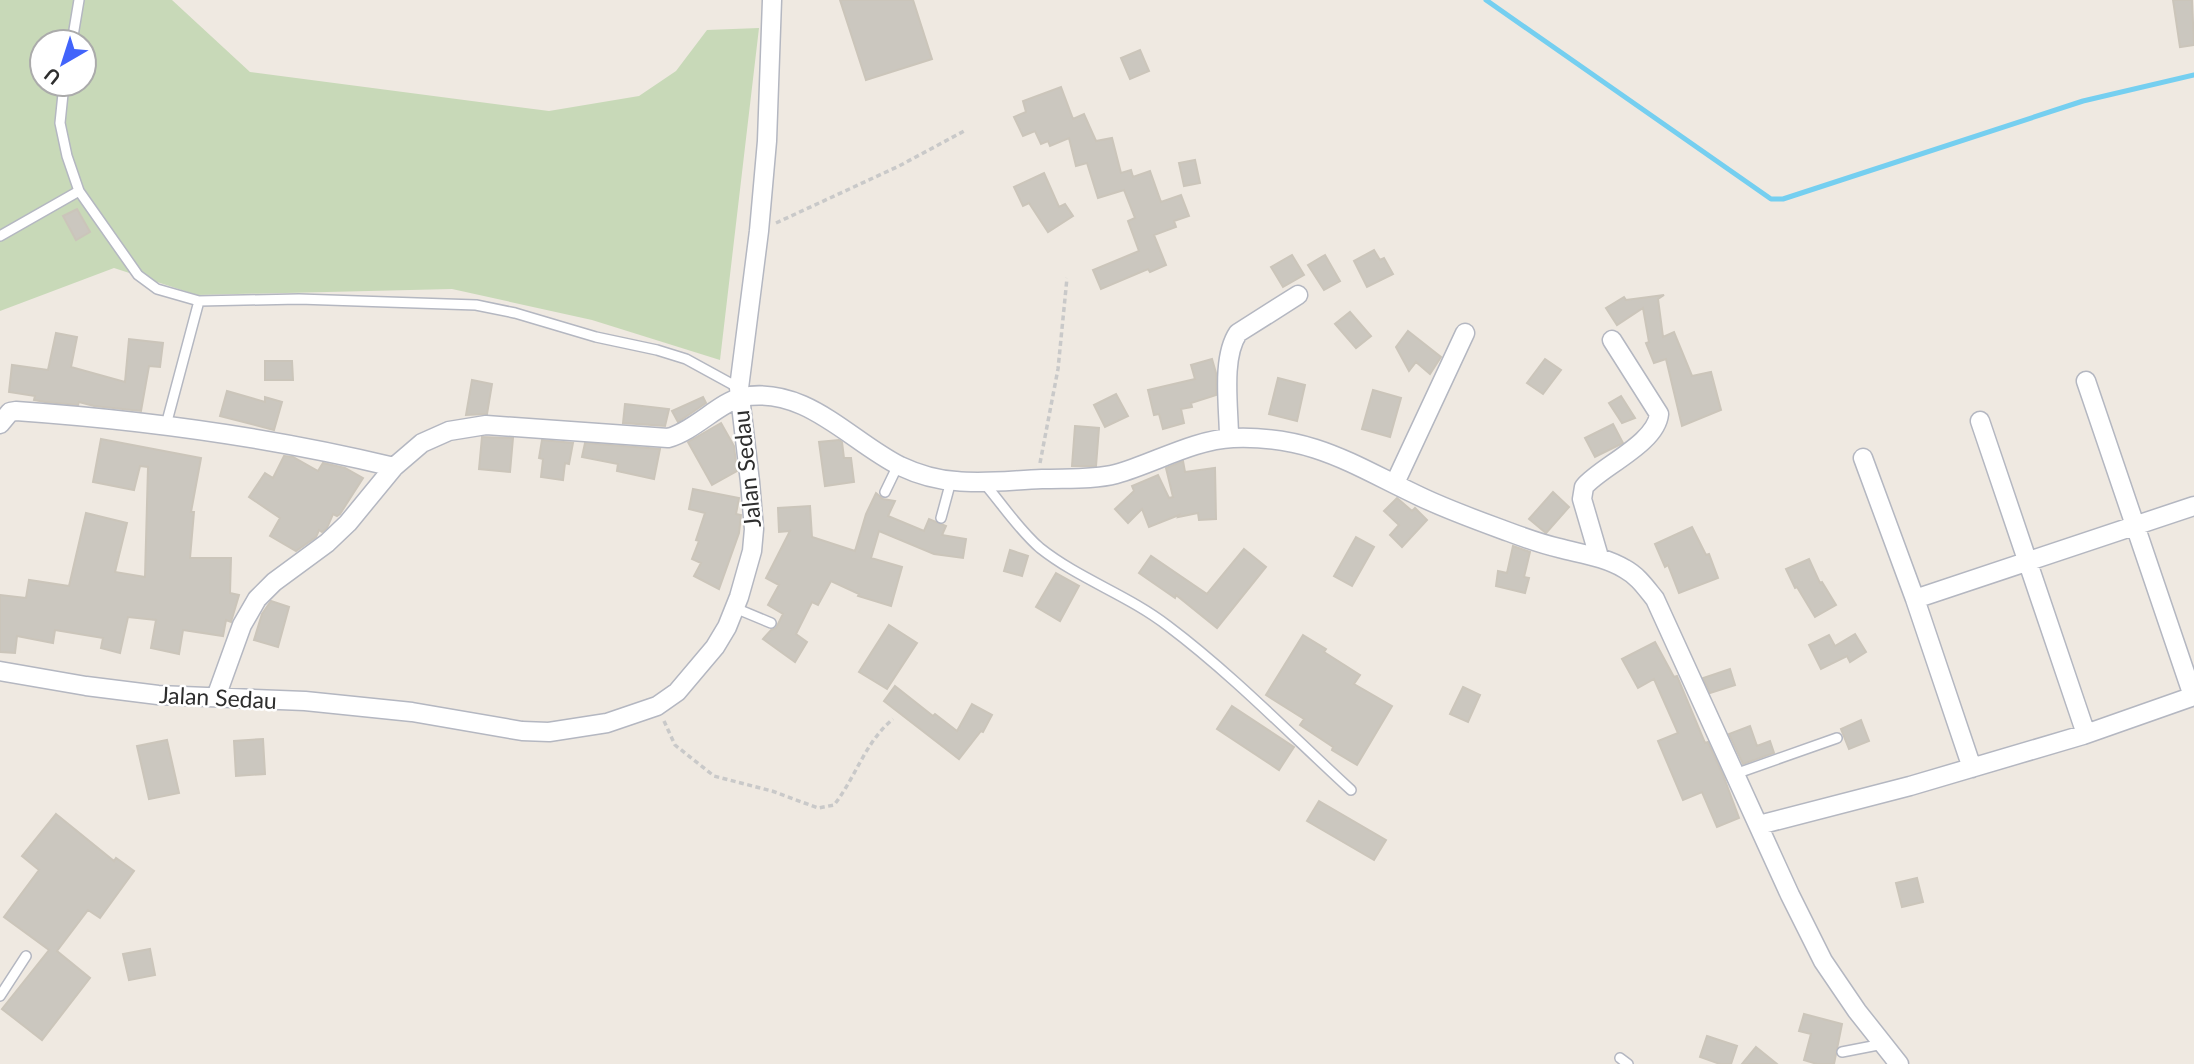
<svg xmlns="http://www.w3.org/2000/svg" width="2194" height="1064" viewBox="0 0 2194 1064" font-family="Lato,sans-serif">
<style>
.cemetery{fill:#c8d9b8;fill-rule:evenodd}
.lines{fill:none;stroke-linecap:round;stroke-linejoin:round}
.stream{stroke:#75cff0;stroke-width:5}
.building{fill:#cbc7bf;stroke:#cbc5ba;stroke-width:2}
.service-casing{stroke:#b4b7c1;stroke-width:12}
.minor-casing{stroke:#b4b7c1;stroke-width:21}
.path{stroke:#c9c9c9;stroke-width:3.5;stroke-dasharray:5 3.5;stroke-linecap:butt}
.service{stroke:#fff;stroke-width:9}
.minor{stroke:#fff;stroke-width:18}
.labels{text-anchor:middle;dominant-baseline:central;stroke-width:5;stroke-linejoin:round;paint-order:stroke}
.street-label{font-size:23px;fill:#2e2e2e;stroke:#fff}
</style>
<rect width="100%" height="100%" fill="#efe9e1"/>
<path class="cemetery" d="M0 0H172L250 72 549 111 639 96 676 71 707 30 759 28 720 360 592 320 452 289 197 295 114 268 0 311ZM42 42H84V84H42Z"/>
<g class="lines">
<path class="stream" d="M1486 0 1771 199H1783L2083 101 2194 75"/>
</g>
<path class="building" d="M840 0H913L932 59 866 80Z
M2173 0H2192L2194 45 2180 47Z
M1140 50 1149 71 1130 79 1121 58Z
M1061 87 1073 119 1084 114 1096 141 1112 138 1121 173 1131 170 1133 177 1150 171 1161 202 1181 195 1189 216 1174 221 1176 227 1154 235 1166 265 1150 272 1148 269 1101 289 1093 270 1139 251 1128 221 1135 218 1124 190 1098 198 1087 163 1076 166 1069 138 1050 146 1048 141 1041 144 1035 131 1023 136 1014 117 1026 112 1023 101Z
M1195 160 1200 183 1184 186 1179 163Z
M1044 173 1059 207 1065 204 1073 216 1048 232 1029 203 1023 206 1014 187Z
M77 209 90 232 76 240 63 216Z
M1374 250 1380 260 1384 258 1393 274 1367 287 1354 261Z
M1292 255 1304 275 1283 287 1271 267Z
M1325 255 1340 281 1324 290 1308 265Z
M1664 295 1658 299 1663 337 1674 332 1692 376 1711 372 1721 410 1682 426 1666 359 1654 363 1646 343 1649 342 1643 308 1617 325 1606 308 1624 297 1626 300Z
M1350 312 1371 336 1356 348 1335 324Z
M1408 331 1441 357 1430 374 1416 362 1409 371 1396 347Z
M56 333 77 337 71 367 125 382 129 339 163 343 160 367 149 366 141 411 94 406 79 402 78 405 45 402 34 400 35 396 9 392 12 365 48 370Z
M1212 359 1216 373V395L1191 403 1192 407 1181 409 1184 423 1163 429 1159 414 1154 415 1148 390 1195 379 1191 365Z
M1545 359 1561 370 1543 394 1527 383Z
M265 361H292L293 380H265Z
M1278 378 1305 385 1297 421 1269 414Z
M472 380 492 384 487 414 466 415Z
M1373 390 1401 398 1390 437 1362 429Z
M227 391 265 402V397L282 402 274 430 220 416Z
M1116 394 1128 416 1105 427 1094 405Z
M1621 396 1635 418 1622 423 1609 403Z
M703 397 706 403 678 422 672 411Z
M625 404 669 409 665 426 623 423Z
M721 423 734 446 737 471 712 485 688 442Z
M1613 424 1623 443 1595 457 1585 438Z
M1075 426 1099 428 1096 466H1072Z
M482 437 513 438 510 472 479 469Z
M101 439 201 458 191 512H194L190 558H231L230 593 239 595 231 622 226 620 223 636 183 630 179 654 151 648 156 620 128 617 120 653 101 648 103 638 55 630 53 643 17 636 15 653 0 652V595L26 598 29 580 69 586 86 513 127 523 115 572 145 577 148 467 140 466 134 490 93 482Z
M542 440 573 443 569 464 565 463 563 480 541 477 543 459 539 458Z
M839 440 842 442 844 458H851L854 482 825 486 819 442Z
M585 443 660 449 654 479 617 471 618 464 582 457Z
M284 456 293 457 318 471 323 463 345 468 363 478 340 514 337 516 333 514 327 528 322 532 319 530 316 537 296 551 270 536 280 518 249 497 265 473 273 478Z
M1183 461 1185 472 1215 468 1216 519 1199 520 1198 513 1178 517 1179 515 1149 527 1142 509 1128 523 1115 509 1134 491 1132 486 1158 475 1169 498 1173 497 1166 468Z
M693 489 739 498 736 514 741 515 739 533 719 589 694 576 701 563 692 559 699 541 696 540 705 513 689 509Z
M1553 492 1569 507 1546 533 1529 519Z
M876 493 883 499 895 501 888 516 924 531 929 519 946 526 942 535 966 539 963 558 934 554 879 531 871 558 902 567 891 606 858 596 859 594 831 581 818 605 812 602 796 634 807 642 795 662 763 639 771 630 776 628 783 614 768 605 779 585 766 578 790 531 779 532 778 508 810 506 812 537 855 551 866 514Z
M1397 498 1412 511 1415 508 1427 520 1402 547 1390 535 1399 525 1384 511Z
M1692 527 1706 555 1709 554 1718 578 1679 593 1668 565 1665 567 1655 544Z
M1356 537 1374 547 1352 586 1334 576Z
M1513 546 1530 552 1524 577 1529 578 1525 593 1496 586 1498 571 1507 573Z
M1244 549 1266 567 1217 628 1176 595 1175 598 1139 573 1151 556 1207 594Z
M1010 550 1028 556 1022 576 1004 571Z
M1809 559 1820 583 1822 582 1836 605 1815 617 1797 587 1795 588 1786 569Z
M1056 573 1079 586 1060 621 1036 607Z
M271 601 289 607 278 647 254 640 262 614Z
M889 625 917 643 887 689 859 672Z
M1855 634 1866 652 1850 662 1847 656 1821 669 1809 645 1829 635 1835 646Z
M1303 635 1326 649 1324 652 1360 675 1354 684 1392 706 1357 765 1332 750 1333 747 1300 725 1304 719 1266 695Z
M1655 642 1674 677 1677 676 1705 743 1708 742 1723 775 1739 818 1717 827 1702 792 1683 800 1658 741 1678 733 1654 679 1638 688 1622 659Z
M1730 669 1735 685 1710 693 1703 678Z
M895 686 933 716 935 714 957 731 972 704 992 715 983 732 981 731 959 759 884 701Z
M1463 687 1480 695 1468 722 1450 714Z
M1232 706 1294 747 1279 770 1217 729Z
M1861 720 1869 741 1849 749 1841 729Z
M1750 726 1757 746 1770 741 1774 753 1743 764 1729 734Z
M263 739 265 774 236 776 234 741Z
M167 740 179 793 149 799 137 746Z
M1319 801 1386 840 1374 860 1307 821Z
M56 814 114 861 116 858 134 871 100 918 88 910 57 951 90 978 42 1040 2 1009 49 950 4 917 39 870 22 856Z
M1917 878 1923 902 1902 907 1896 883Z
M150 949 155 975 129 980 123 954Z
M1804 1014 1842 1024 1834 1064H1817L1804 1060 1811 1034 1799 1031Z
M1707 1036 1737 1046 1731 1064H1720L1700 1057Z
M1756 1047 1777 1064H1742Z"/>
<g class="lines">
<g class="service-casing">
<path id="service" d="M72 42 79 0
M64 84 60 123 67 156 79 191 138 275 157 289 199 301 299 299 476 305 515 313 596 337 657 350 686 359 739 388
M0 236 79 191
M166 425 199 301
M984 483C1002 504 1019 530 1040 548 1079 579 1128 595 1168 626 1233 675 1291 735 1351 790
M885 492 898 465
M941 518 951 481
M735 608 771 623
M1735 774 1837 738
M0 996 26 956
M1842 1052 1883 1044
M1620 1058 1628 1064"/>
</g>
<g class="minor-casing">
<path id="minor" d="M2086 381 2193 696
M1980 421 2086 734
M0 424 10 412 16 411C144 420 270 437 394 467
M1229 438C1229 408 1221 358 1238 333L1298 295
M1863 458 1915 599 1972 768
M1395 483 1465 333
M1599 557 1582 499 1584 487C1600 467 1656 444 1659 414L1612 340
M1915 599 2194 506
M0 671 86 686 158 695 305 701 412 712 522 731 549 732 607 723 657 706 677 692 715 647 727 627 739 597 752 551 754 529 750 482 739 388 759 231 767 141 772 0
M216 697 242 625 257 599 274 582 327 543 348 523 394 467 422 443 449 431 486 425 668 438C694 431 720 402 742 397 805 385 850 441 900 466 917 474 937 480 956 481 985 484 1013 480 1042 479 1066 478 1093 480 1116 474 1155 463 1193 440 1233 438 1312 435 1353 465 1419 496 1448 510 1479 521 1509 532 1525 538 1542 544 1559 548 1582 554 1605 557 1625 569 1638 576 1646 588 1655 599L1790 895 1823 961 1857 1011 1899 1064
M1759 825 1910 786 2083 735 2194 696"/>
</g>
<path class="path" d="M776 223 899 166 966 130
M1040 463 1058 369 1067 278
M664 721 675 745 714 776 772 791 818 808 834 805C856 777 865 742 893 719"/>
<use href="#service" class="service"/>
<use href="#minor" class="minor"/>
</g>
<g class="labels">
<g class="street-label">
<text transform="translate(746 469) rotate(-96)">Jalan Sedau</text>
<text transform="translate(218 697) rotate(3)">Jalan Sedau</text>
</g>
</g>
<g transform="translate(63 63) rotate(219)"><circle r="33" fill="#ffffff" stroke="#ababab" stroke-width="2"/>
<path d="M0-5L12 26L0 18L-12 26Z" fill="#4264fb"/>
<text y="-10" font-size="19" font-weight="bold" text-anchor="middle" fill="#2e2e2e">U</text>
</g>
</svg>
